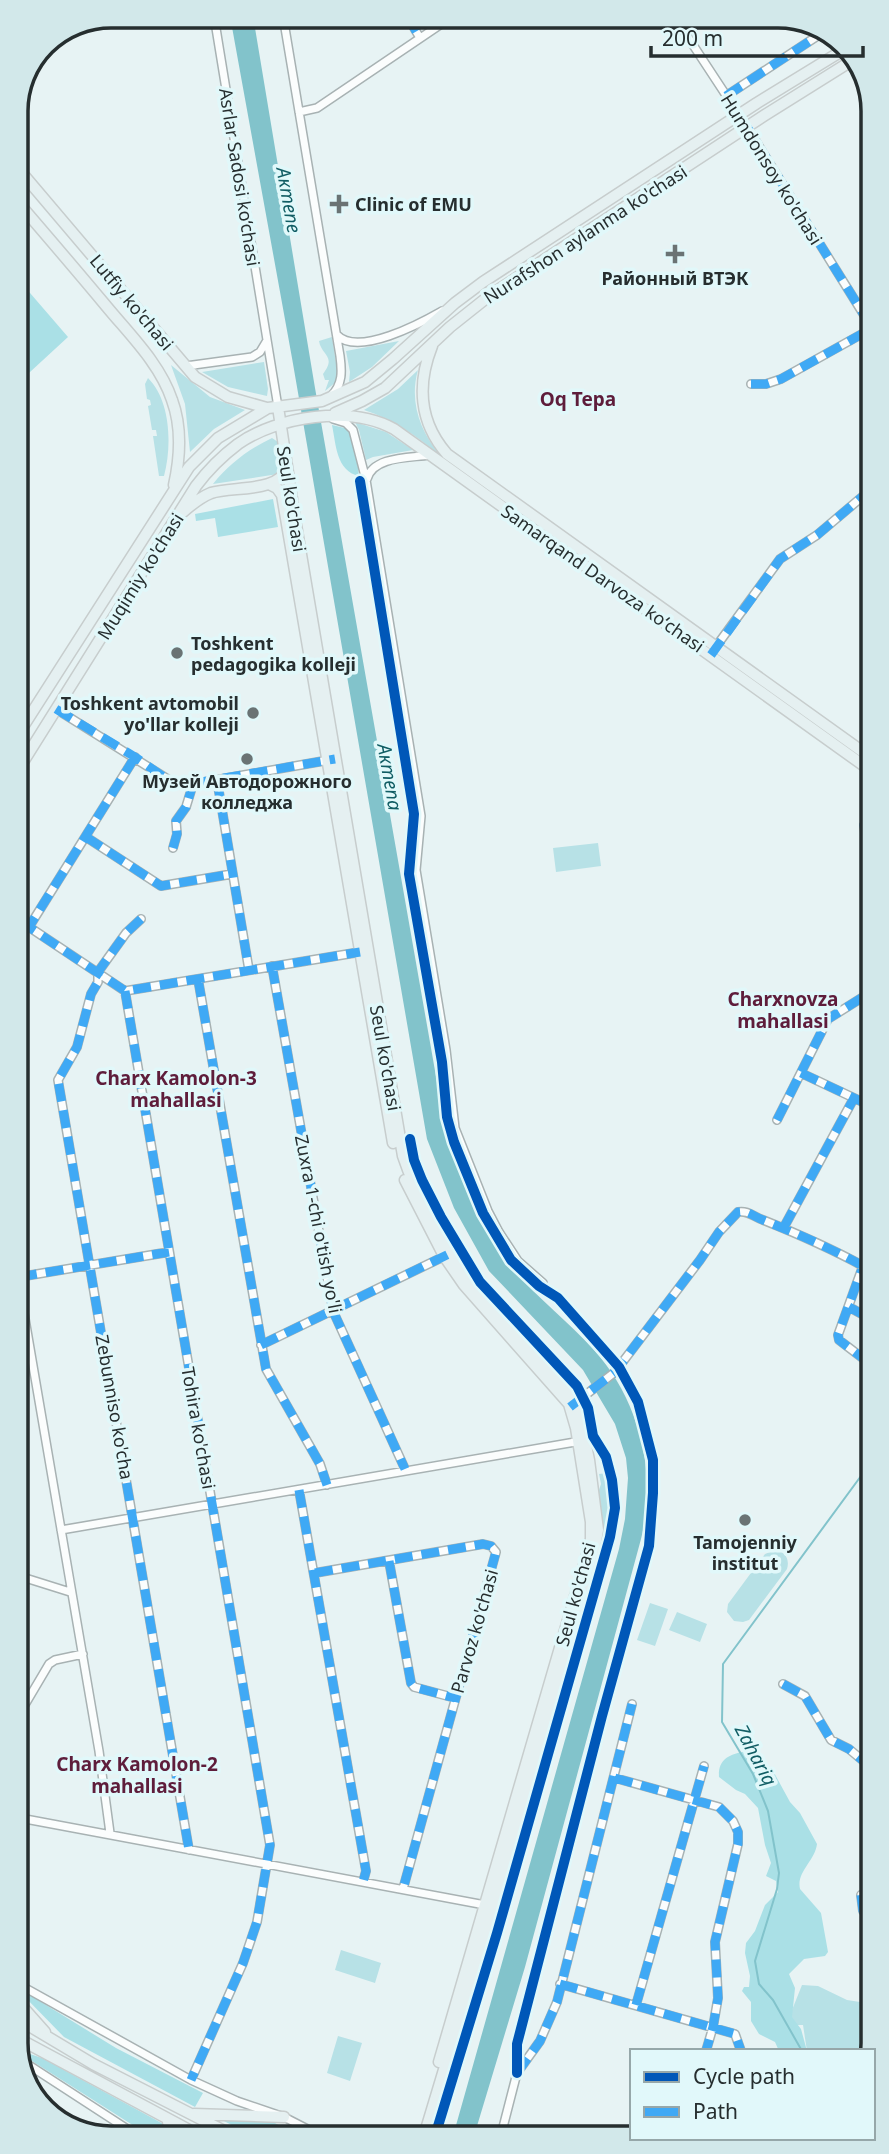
<svg xmlns="http://www.w3.org/2000/svg" width="889" height="2154" viewBox="0 0 889 2154" font-family="'Noto Sans',sans-serif">
<style>
.green{fill:#b7e1e6}
.forest{fill:#aae0e6}
.water{fill:#82c3cb}
.lines{fill:none;stroke-linecap:round;stroke-linejoin:round}
.stream{stroke:#82c3cb;stroke-width:2}
.minor-casing{stroke:#a8b2b3;stroke-width:10}
.major-casing{stroke:#c7cdcd;stroke-width:13}
.minor{stroke:#fbfdfd;stroke-width:7}
.major{stroke:#e5f0f1;stroke-width:10}
.quiet{stroke:#3fa9f5;stroke-width:9;stroke-dasharray:18 9;stroke-linecap:butt}
.cycleway-casing{stroke:#e1f8fa;stroke-width:15}
.cycleway{stroke:#0057b8;stroke-width:10}
.poi-dot{fill:#6a7374;stroke:#e1f8fa;stroke-width:2.5}
.labels{text-anchor:middle;dominant-baseline:central;stroke-width:7;stroke-linejoin:round;paint-order:stroke}
.street-label{font-size:18px;fill:#262e2f;stroke:#e1f8fa}
.poi-label{font-size:18px;font-weight:bold;fill:#262e2f;stroke:#e1f8fa}
.water-label{font-size:19px;font-style:italic;fill:#115d64;stroke:#e1f8fa}
.neighbourhood-label{font-size:19px;font-weight:bold;fill:#5e1d3b;stroke:#e1f8fa}
.rim{fill:none;stroke:#262e2f;stroke-width:3.5}
</style>
<rect width="100%" height="100%" fill="#e7f3f4"/>
<path class="green" d="M332 337 338 376 336 382 325 391 329 380H325L323 374C337 356 321 355 319 341Z
M399 341 372 367 349 382 350 372 346 351Z
M264 362 268 389 267 396 228 387 202 372Z
M171 365 210 397 245 410 214 429 190 452 185 404Z
M418 370C409 401 420 431 440 455 416 436 393 419 364 410L398 389Z
M148 378C171 401 172 446 164 476H159L153 436H157L156 430H152L148 406 151 405 150 400 147 399 145 384Z
M355 422 386 432 413 450 373 457 366 460 359 430Z
M272 438 278 442 282 467 278 474 213 484C229 464 249 449 272 438Z
M598 843 601 866 556 872 553 848Z
M607 1473 611 1511 606 1531H604L598 1493 601 1484 599 1474Z
M775 1550C785 1551 790 1559 787 1569L749 1620 743 1622 734 1621 727 1612 728 1604 765 1554Z
M650 1603 668 1609 655 1646 637 1640Z
M677 1612 707 1624 700 1642 669 1630Z
M341 1950 381 1963 375 1983 335 1970Z
M802 1985 818 1986 847 2000 873 2004V2043L871 2051H807L803 2025H795L790 2015Z
M338 2036 362 2043 350 2081 327 2073Z"/>
<path class="forest" d="M24 286 68 337 17 384 16 291Z
M332 425 349 429 354 437 359 476C336 471 336 444 332 425Z
M273 499 278 527 218 537 215 518 196 521 195 514Z
M742 1752 756 1754 772 1769 790 1802 800 1813 817 1844C815 1861 796 1872 800 1889L821 1913 828 1952 825 1956 804 1959 789 1974 795 1988 792 2017 801 2029 807 2051H779L775 2042 759 2034 751 2021V2002L742 1991 744 1987H749L750 1976 745 1953 746 1943 755 1931 765 1905 778 1892 776 1881 766 1876 771 1863 765 1845 758 1808 745 1794 736 1790 719 1777C718 1761 727 1755 742 1752Z
M20 1989 116 2048 203 2093 195 2107 64 2037 21 1993Z
M21 2051 42 2058 167 2126 175 2138H153L21 2054Z
M222 2120 273 2122 302 2137H255Z"/>
<path class="water" d="M230 16H253L315 388 447 1139C462 1183 481 1231 511 1267 536 1297 568 1321 594 1350 639 1400 658 1473 641 1539L525 1967 474 2136H453L619 1549 625 1519 628 1478 626 1458 615 1424 583 1370 489 1271 454 1208 427 1139 292 358Z"/>
<g class="lines">
<path class="stream" d="M802 2051 773 2000 759 1984 755 1961 777 1889 779 1873 768 1811 753 1774 722 1722 723 1664 872 1461"/>
<g class="minor-casing">
<path id="minor" d="M214 16 278 407
M283 16 340 356C342 371 343 384 331 396
M407 16 420 38
M674 16 739 115
M726 96 825 31
M299 112 317 108 453 16
M747 127 869 323
M337 335C358 357 421 323 442 311
M186 366 252 357 260 352 266 342
M751 384H766L781 379 869 330
M333 419 346 423 353 430 366 480 421 816 416 870 446 1050 455 1128 488 1211 499 1232 518 1261 543 1283
M367 479C373 456 410 458 429 455
M715 648 780 559 817 535 869 491
M56 709 174 783 193 784 329 760
M135 757 29 927 125 991 360 952
M217 780 249 970
M870 818 864 825 870 871
M86 837 161 886 232 874
M173 848 177 834 176 821 186 807 193 784
M141 919 126 933 98 972V982L91 994 77 1047 58 1080 189 1850
M272 966 333 1311 405 1469
M198 979 266 1369 320 1464 327 1485
M125 991 270 1845 257 1922 243 1963 191 2080
M801 1073 871 1106
M777 1120 828 1019 871 992
M784 1227 854 1098
M19 1277 169 1252
M19 1284 99 1751 110 1833
M849 1307 871 1319
M261 1345 447 1255
M869 1363 839 1340 838 1335 863 1266 871 1251
M574 1404 615 1372 700 1260 719 1232 738 1212C748 1210 754 1217 763 1220 798 1234 830 1248 863 1266
M299 1490 366 1871 363 1882
M61 1530 581 1441
M389 1561 411 1683 414 1687 455 1698
M315 1573 483 1544 491 1546 496 1552 403 1889
M19 1576 70 1592
M783 1684 805 1696 831 1740 849 1749 873 1769
M20 1713 49 1664 55 1660 83 1654
M615 1778 719 1807 733 1821 738 1832V1844L715 1942 718 1998 713 2027 706 2051
M20 1818 485 1905
M861 1895 863 1911 873 1916
M560 1984 735 2034 741 2051
M20 1985 191 2080 237 2101 284 2117 323 2137
M636 2005 704 1766
M21 2060 141 2138
M501 2135 517 2073 540 2041 557 2002 632 1704"/>
</g>
<g class="major-casing">
<path id="major" d="M16 166 195 377 228 397 267 408
M16 200C47 236 77 271 107 307 131 336 160 364 172 400 182 427 180 458 174 485
M432 346C417 384 419 422 447 454L870 757
M278 407 295 519 403 1156C435 1251 498 1315 564 1386L572 1395 579 1412 589 1460 598 1530 592 1563 493 1907 424 2136
M335 413 362 401 385 388 450 327 489 296 765 115 853 60
M269 484 277 488 282 495 393 1143
M183 512C192 504 201 497 211 493 232 486 279 493 287 468
M17 736 189 467 218 438 268 408 322 401 365 382 393 359 455 303 483 282 757 103 845 49
M18 770 196 486C208 470 222 456 238 444 278 416 351 405 394 429L870 770
M405 1180 444 1256 464 1285 569 1404 576 1428 591 1522V1539L585 1562 439 2062
M21 2005 45 2032
M21 2021 93 2064 236 2137
M21 2040 202 2137
M194 2114 284 2117
M168 2122 181 2138"/>
</g>
<use href="#minor" class="minor"/>
<use href="#major" class="major"/>
<path class="quiet" d="M407 16 420 38
M726 96 825 31
M747 127 869 323
M751 384H766L781 379 869 330
M711 655 780 559 817 535 869 491
M56 709 135 757 165 778 184 785 335 759
M135 757 29 927 125 991 360 952
M217 780 249 970
M870 818 864 825 870 871
M86 837 161 886 232 874
M173 848 177 834 176 821 186 807 193 784
M141 919 126 933 98 972V982L91 994 77 1047 58 1080 189 1850
M272 966 333 1311 405 1469
M198 979 266 1369 320 1464 327 1485
M125 991 270 1845 257 1922 243 1963 191 2080
M801 1073 871 1106
M777 1120 828 1019 871 992
M784 1227 854 1098
M19 1277 169 1252
M849 1307 871 1319
M261 1345 451 1253
M869 1363 839 1340 838 1335 863 1266 871 1251
M570 1407 615 1372 700 1260 719 1232 738 1212C748 1210 754 1217 763 1220 798 1234 830 1248 863 1266
M299 1490 366 1871 363 1882
M389 1561 411 1683 414 1687 455 1698
M315 1573 483 1544 491 1546 496 1552 403 1889
M783 1684 805 1696 831 1740 849 1749 873 1769
M615 1778 719 1807 733 1821 738 1832V1844L715 1942 718 1998 713 2027 706 2051
M861 1895 863 1911 873 1916
M560 1984 735 2034 741 2051
M636 2005 704 1766
M517 2073 540 2041 557 2002 632 1704"/>
<g class="cycleway-casing">
<path id="cycleway" d="M360 481 414 814 409 874 442 1062 447 1117 454 1142 483 1213 511 1260 539 1286 558 1298 619 1367 638 1402 653 1460V1493L649 1546 602 1716 517 2044V2073
M410 1139 414 1160 422 1180 441 1217 480 1282 577 1386 588 1408 593 1436 606 1457 612 1480 615 1508 610 1537 497 1933 435 2136"/>
</g>
<use href="#cycleway" class="cycleway"/>
</g>
<g class="poi-dot">
<path d="M335.5 193.5h7v7h7v7h-7v7h-7v-7h-7v-7h7z"/>
<path d="M671.5 243.5h7v7h7v7h-7v7h-7v-7h-7v-7h7z"/>
<circle cx="177" cy="653" r="7"/>
<circle cx="253" cy="713" r="7"/>
<circle cx="247" cy="759" r="7"/>
<circle cx="745" cy="1520" r="7"/>
</g>
<g class="labels">
<g class="street-label">
<text transform="translate(772 169) rotate(58)">Humdonsoy ko'chasi</text>
<text transform="translate(240 177) rotate(81)">Asrlar Sadosi ko‘chasi</text>
<text transform="translate(585 234) rotate(-33)">Nurafshon aylanma ko'chasi</text>
<text transform="translate(132 302) rotate(50)">Lutfiy ko'chasi</text>
<text transform="translate(292 499) rotate(81)">Seul ko'chasi</text>
<text transform="translate(140 576) rotate(-58)">Muqimiy ko'chasi</text>
<text transform="translate(603 578) rotate(35)">Samarqand Darvoza koʻchasi</text>
<text transform="translate(386 1058) rotate(80)">Seul ko'chasi</text>
<text transform="translate(319 1224) rotate(79)">Zuxra 1-chi o'tish yo'li</text>
<text transform="translate(115 1407) rotate(80)">Zebunniso ko'cha</text>
<text transform="translate(199 1428) rotate(80)">Tohira ko'chasi</text>
<text transform="translate(575 1594) rotate(-75)">Seul ko'chasi</text>
<text transform="translate(474 1631) rotate(-74)">Parvoz ko'chasi</text>
</g>
<g class="poi-label">
<text x="355" y="204" text-anchor="start">Clinic of EMU</text>
<text x="675" y="278">Районный ВТЭК</text>
<text x="191" y="643" text-anchor="start">Toshkent<tspan x="191" dy="21">pedagogika kolleji</tspan></text>
<text x="239" y="703" text-anchor="end">Toshkent avtomobil<tspan x="239" dy="21">yo'llar kolleji</tspan></text>
<text x="247" y="781">Музей Автодорожного<tspan x="247" dy="21">колледжа</tspan></text>
<text x="745" y="1542">Tamojenniy<tspan x="745" dy="21">institut</tspan></text>
</g>
<g class="water-label">
<text transform="translate(289 200) rotate(80)">Актепе</text>
<text transform="translate(390 777) rotate(80)">Актепа</text>
<text transform="translate(756 1755) rotate(62)">Zahariq</text>
</g>
<g class="neighbourhood-label">
<text x="578" y="399">Oq Tepa</text>
<text x="783" y="999">Charxnovza<tspan x="783" dy="22">mahallasi</tspan></text>
<text x="176" y="1078">Charx Kamolon-3<tspan x="176" dy="22">mahallasi</tspan></text>
<text x="137" y="1764">Charx Kamolon-2<tspan x="137" dy="22">mahallasi</tspan></text>
</g>
</g>
<path d="M0 0H889V2154H0ZM111 28H778A83 83 0 0 1 861 111V2043A83 83 0 0 1 778 2126H111A83 83 0 0 1 28 2043V111A83 83 0 0 1 111 28Z" fill="#d2e8ea" fill-rule="evenodd"/>
<path class="rim" d="M111 28H778A83 83 0 0 1 861 111V2043A83 83 0 0 1 778 2126H111A83 83 0 0 1 28 2043V111A83 83 0 0 1 111 28Z"/>
<rect x="630" y="2049" width="245" height="91" fill="#e1f8fa" stroke="#96a7a9" stroke-width="2"/>
<rect x="644" y="2072" width="35" height="10" fill="#0057b8" stroke="#96a7a9" stroke-width="2"/>
<text x="693" y="2084" font-size="21" fill="#262e2f">Cycle path</text>
<rect x="644" y="2107" width="35" height="10" fill="#3fa9f5" stroke="#96a7a9" stroke-width="2"/>
<text x="693" y="2119" font-size="21" fill="#262e2f">Path</text>
<path d="M651 46v10h212v-10" fill="none" stroke="#262e2f" stroke-width="3.5"/>
<text x="662" y="46" font-size="21" fill="#262e2f" stroke="#e1f8fa" stroke-width="5" paint-order="stroke">200 m</text>
</svg>
